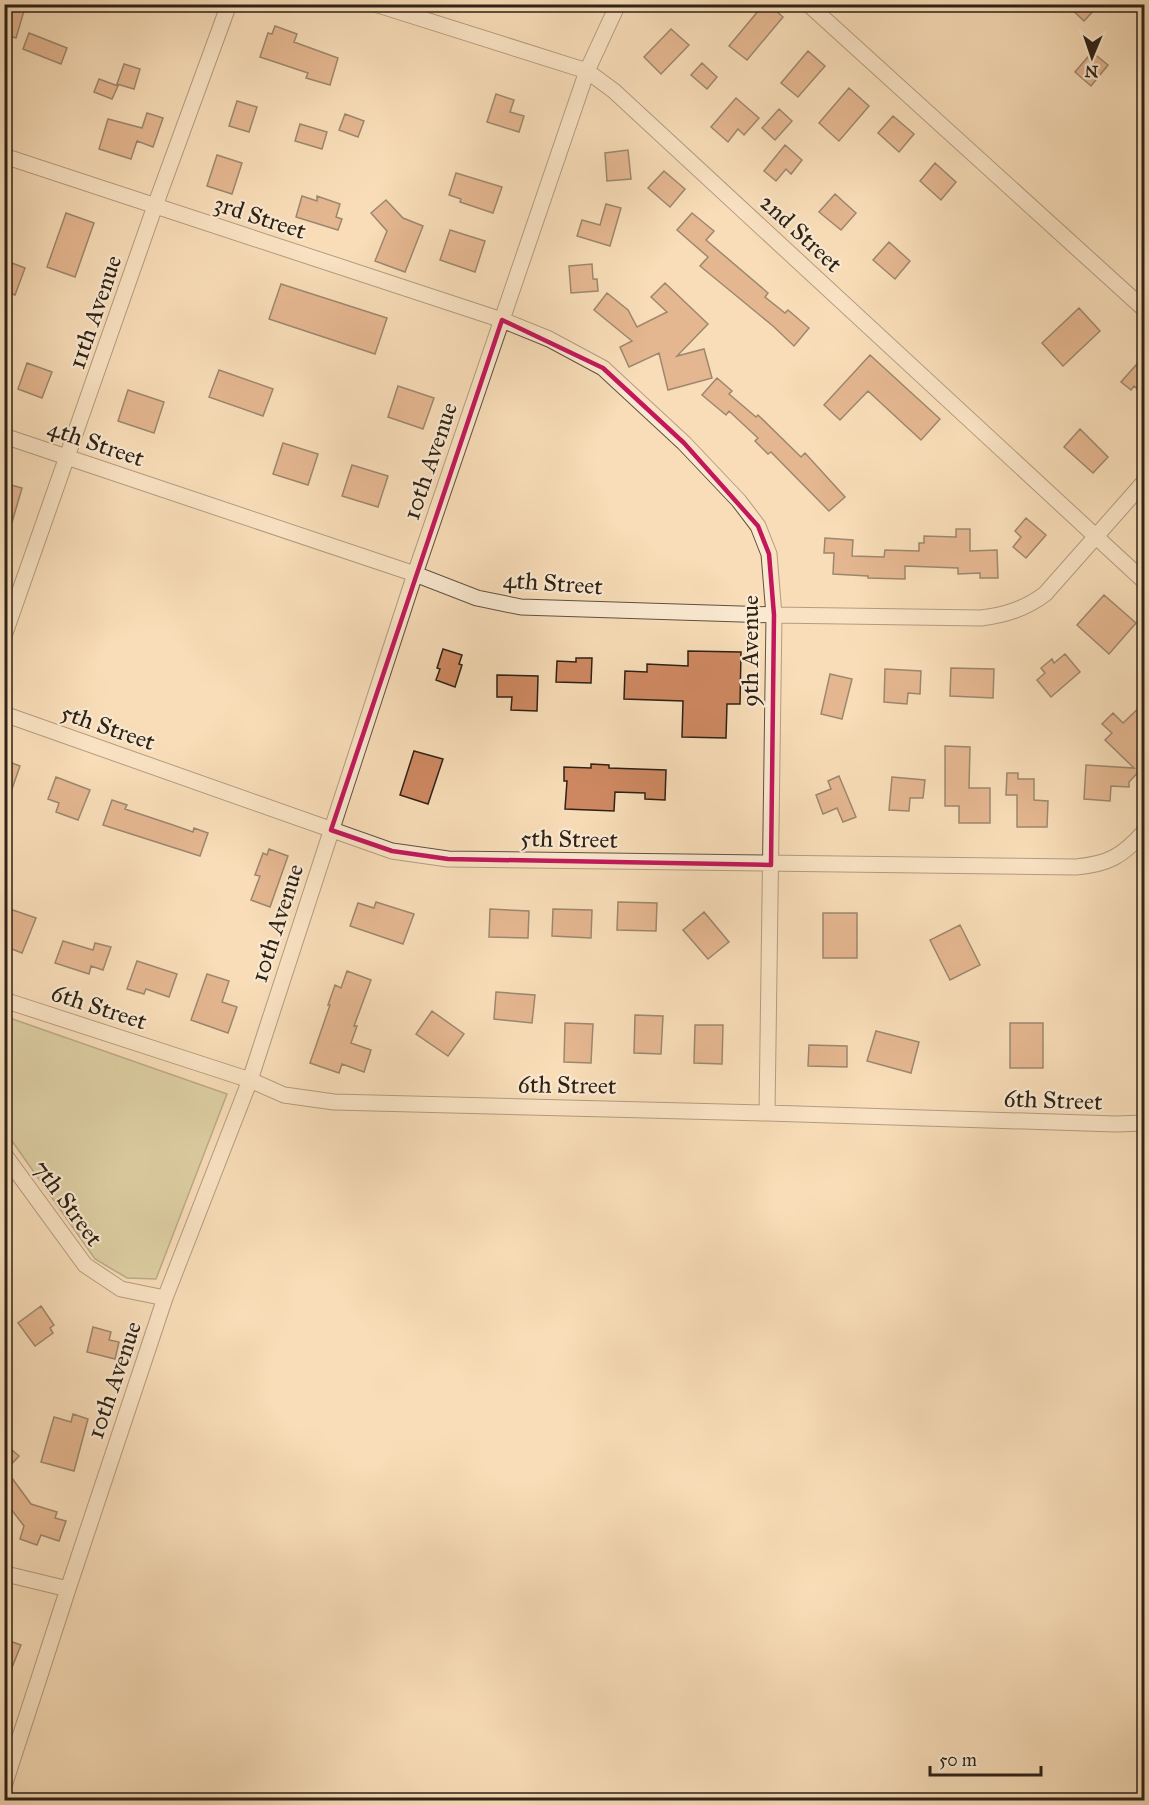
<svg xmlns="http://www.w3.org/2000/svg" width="1149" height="1805" viewBox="0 0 1149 1805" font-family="'IM FELL Great Primer',serif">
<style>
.green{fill:#bfc08d;stroke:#767152;stroke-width:1.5}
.building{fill:#cf8962;stroke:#2d2217;stroke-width:1.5}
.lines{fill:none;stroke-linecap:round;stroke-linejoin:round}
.minor-casing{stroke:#60513f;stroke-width:17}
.minor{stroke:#fae9d1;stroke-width:15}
.marked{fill:none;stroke:#c2185b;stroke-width:4.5;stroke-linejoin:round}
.labels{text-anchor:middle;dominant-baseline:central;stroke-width:4.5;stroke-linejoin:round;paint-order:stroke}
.street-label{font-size:24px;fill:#2d2217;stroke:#fae9d1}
</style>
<rect width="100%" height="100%" fill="#f8ddb8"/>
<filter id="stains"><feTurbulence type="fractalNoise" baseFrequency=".00333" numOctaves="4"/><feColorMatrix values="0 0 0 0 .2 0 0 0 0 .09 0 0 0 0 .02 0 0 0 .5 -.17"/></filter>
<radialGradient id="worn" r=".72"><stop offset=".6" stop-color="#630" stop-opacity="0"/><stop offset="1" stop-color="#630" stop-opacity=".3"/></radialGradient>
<path class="green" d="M4 1016 227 1094 156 1279 127 1278 95 1259 5 1131Z"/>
<path class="building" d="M4 4H26L16 38 4 34Z
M764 4H768L783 17 747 60 729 46Z
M1066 4H1100L1084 21Z
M275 26 297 34 294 42 338 58 330 85 306 78 308 73 260 57 268 33 272 34Z
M671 29 689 45 661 74 644 57Z
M29 33 67 48 61 64 23 49Z
M808 51 825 66 798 97 781 83Z
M1092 52 1108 65 1091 86 1075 72Z
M702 63 717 77 707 89 691 75Z
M124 64 140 69 134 89 117 84Z
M99 79 118 86 112 99 94 92Z
M849 88 869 106 839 141 819 123Z
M496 94 514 100 510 112 524 116 519 132 487 122Z
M736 98 759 118 744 135 738 129 728 142 711 127Z
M237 101 257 107 249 132 229 126Z
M779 109 792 121 775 140 762 128Z
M147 113 163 118 153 147 137 141 131 159 99 149 108 119 142 128Z
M345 114 364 121 358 137 339 130Z
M893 116 914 134 899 152 878 133Z
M300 124 327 132 322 149 295 141Z
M785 145 802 160 791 174 786 169 776 181 764 171Z
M628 150 631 179 607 181 605 153Z
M217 155 242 163 232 194 207 186Z
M935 163 956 182 941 200 920 181Z
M664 171 685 189 670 207 648 188Z
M456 173 502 187 493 213 460 202 461 199 449 195Z
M835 194 856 213 841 230 819 212Z
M302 196 317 201V196L340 204 336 217 342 219 338 230 296 217Z
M386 200 403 218 423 226 405 272 375 261 387 231 371 213Z
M606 204 621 208 610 246 577 236 582 220 600 225Z
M66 213 94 223 75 277 47 267Z
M692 213 714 231 706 240 768 293 765 297 785 313 788 310 809 328 794 346 773 326 700 266 708 257 677 230Z
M450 230 485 241 475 272 440 260Z
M889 242 910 261 895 279 873 260Z
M4 260 25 268 15 295 4 291Z
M592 264 593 279H597L598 291 571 293 569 266Z
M665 283 708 324 677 356 704 349 712 378 668 390 659 353 629 367 620 347 632 341 594 310 607 293 628 310 637 327 667 312 651 297Z
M281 284 387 318 375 354 269 319Z
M1079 308 1100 331 1063 366 1042 343Z
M870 355 940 419 921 440 868 391 840 420 824 405Z
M1144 356V395L1134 386 1131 390 1121 382Z
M27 363 52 372 42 398 18 389Z
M219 370 273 389 263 416 209 397Z
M717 378 732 391 729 394 756 417 758 415 801 457 805 453 845 497 829 511 771 452 768 454 755 441 758 438 729 411 726 415 702 395Z
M398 386 434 398 423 429 388 417Z
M128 390 164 402 154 433 118 421Z
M1080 429 1108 457 1093 473 1064 447Z
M283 443 318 454 308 485 273 474Z
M352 465 388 476 378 507 342 496Z
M4 483 22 488 8 536 4 535Z
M1026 518 1046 535 1026 558 1013 547 1021 537 1015 531Z
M956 529H970V551L997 550 998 578H980V573L958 574V568L905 566V579L868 578V576L833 574 834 553H824L825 538 853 540 852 556 884 557 885 550 919 551V543H924V536L956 537Z
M1104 595 1136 623 1109 654 1077 625Z
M443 649 462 655 459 664 462 665 455 687 436 680 440 669 437 668Z
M688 651 741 652 740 704H727L726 738 682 737 683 701 624 699 625 671 647 672V664L688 666Z
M1065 654 1080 672 1051 697 1037 680 1045 673 1041 668 1052 659 1054 663Z
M576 658H592L591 683 556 682 557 661 576 662Z
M951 668 994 669 993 698 950 696Z
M885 669 921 671 920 694 908 693 907 704 884 702Z
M830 674 852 679 842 719 821 714Z
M497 675 538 676 537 711 511 710 512 697H497Z
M1144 703V766L1129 782V787L1111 786 1110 801 1084 799 1086 765 1134 768 1105 740 1112 733 1102 724 1113 713 1123 723Z
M945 746 970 747 969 788H990V823H959V806H945Z
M414 751 443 759 428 804 400 795Z
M4 760 20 766 6 806H4Z
M591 764 609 765V768L666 770 665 800 645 799V793L615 792 614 811 565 809 567 781H564V767L591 768Z
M1007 773H1018V779H1034V800L1048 801 1047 827H1017V795H1006Z
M839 776 856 817 843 822 837 808 823 814 816 795 831 789 828 781Z
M56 777 90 790 78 820 56 812 59 803 48 799Z
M892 777 925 780 923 798H910L909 811 889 810Z
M112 800 127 805 125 809 173 825 193 832 194 828 208 833 200 856 103 825Z
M269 849 288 856 270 907 251 900 260 876 255 875 263 853 267 855Z
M376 902 414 914 403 944 350 926 358 903 374 908Z
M618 902 657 903 656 931 617 930Z
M4 907 36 918 22 953 4 946Z
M490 909 529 911 528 938 489 937Z
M553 909 592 910 591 938 552 936Z
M704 912 729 942 708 959 683 930Z
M823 913H857V958H823Z
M960 925 980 965 950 980 930 940Z
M63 941 93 950 95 943 111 947 103 970 91 966 89 974 55 963Z
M137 961 177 974 169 997 146 989 144 994 127 989Z
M347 971 371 980 354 1026H357L351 1043 371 1050 364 1072 342 1064 339 1073 310 1063 330 1005H328L335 985 341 988Z
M207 974 229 981 222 1002 237 1007 228 1033 191 1020Z
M496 992 535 995 532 1023 494 1019Z
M432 1011 464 1034 448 1056 416 1034Z
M635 1015 663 1016 661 1054 634 1053Z
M565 1023 593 1024 591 1063 564 1062Z
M1010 1023H1043V1068H1010Z
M695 1025H723L722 1064 694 1063Z
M876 1031 919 1042 911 1073 867 1061Z
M809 1045 847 1046V1067L808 1066Z
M41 1306 54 1325 50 1328 53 1333 35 1346 18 1323Z
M93 1327 111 1332 109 1340 119 1342 115 1359 87 1352Z
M73 1414 88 1419 74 1471 41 1462 54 1417 71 1422Z
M4 1443 19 1456 6 1470 31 1504 57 1512 55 1518 66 1521 59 1541 41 1535 37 1545 20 1539 24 1526 4 1500Z
M4 1639 21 1645 5 1685H4Z"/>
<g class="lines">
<g class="minor-casing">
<path id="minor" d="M375 4 587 71 614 91 1144 581
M808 4 1144 309
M4 156 502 320 549 339 603 368 684 443 739 501 758 526 769 554 774 615 767 1113
M4 436 415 574 477 598 521 607 774 615 981 618C1005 615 1025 609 1045 594L1144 482
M4 636 155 206 229 4
M4 714 392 851 448 859 1076 867C1109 864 1122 856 1144 832
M4 1000 250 1080 284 1095 334 1102 767 1113 1116 1124 1144 1123
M4 1154 85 1265 121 1289 165 1298
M4 1571 10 1575 68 1589
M4 1786 68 1589 165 1298 250 1080 415 574 587 71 618 4"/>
</g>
<use href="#minor" class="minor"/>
</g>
<path d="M0 0H1149V1805H0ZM502 320 603 368 684 443 758 526 769 554 774 615 771 865 448 859 392 851 331 830Z" fill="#f8ddb8" fill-opacity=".55" fill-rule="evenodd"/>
<path class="marked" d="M502 320 603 368 684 443 758 526 769 554 774 615 771 865 448 859 392 851 331 830Z"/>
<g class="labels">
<g class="street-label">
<text transform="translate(260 217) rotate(18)">3rd Street</text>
<text transform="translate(801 233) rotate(43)">2nd Street</text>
<text transform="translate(95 312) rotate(-71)">11th Avenue</text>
<text transform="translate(96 443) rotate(19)">4th Street</text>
<text transform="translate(430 461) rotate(-71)">10th Avenue</text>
<text transform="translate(553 583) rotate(4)">4th Street</text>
<text transform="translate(750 651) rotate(-90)">9th Avenue</text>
<text transform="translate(108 727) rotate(19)">5th Street</text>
<text transform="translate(569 839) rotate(1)">5th Street</text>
<text transform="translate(277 923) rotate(-72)">10th Avenue</text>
<text transform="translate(99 1007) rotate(18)">6th Street</text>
<text transform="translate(567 1085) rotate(1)">6th Street</text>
<text transform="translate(1053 1100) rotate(2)">6th Street</text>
<text transform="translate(68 1203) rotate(54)">7th Street</text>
<text transform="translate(114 1380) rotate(-71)">10th Avenue</text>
</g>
</g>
<rect width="1149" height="1805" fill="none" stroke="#f8ddb8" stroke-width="24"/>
<rect x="6" y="6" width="1137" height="1793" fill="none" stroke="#2d2217" stroke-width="3"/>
<rect x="12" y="12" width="1125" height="1781" fill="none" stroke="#2d2217" stroke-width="1.5"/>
<g transform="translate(1092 57) rotate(182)" stroke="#fae9d1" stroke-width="4.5" paint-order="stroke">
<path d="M0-4.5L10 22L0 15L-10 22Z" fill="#2d2217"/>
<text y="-9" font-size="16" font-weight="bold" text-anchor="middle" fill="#2d2217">N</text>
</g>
<path d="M930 1766v9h111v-9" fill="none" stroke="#2d2217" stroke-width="3"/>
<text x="939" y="1766" font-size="18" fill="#2d2217" stroke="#fae9d1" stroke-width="4.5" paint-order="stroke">50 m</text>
<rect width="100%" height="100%" filter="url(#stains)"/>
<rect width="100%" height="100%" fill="url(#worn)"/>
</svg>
